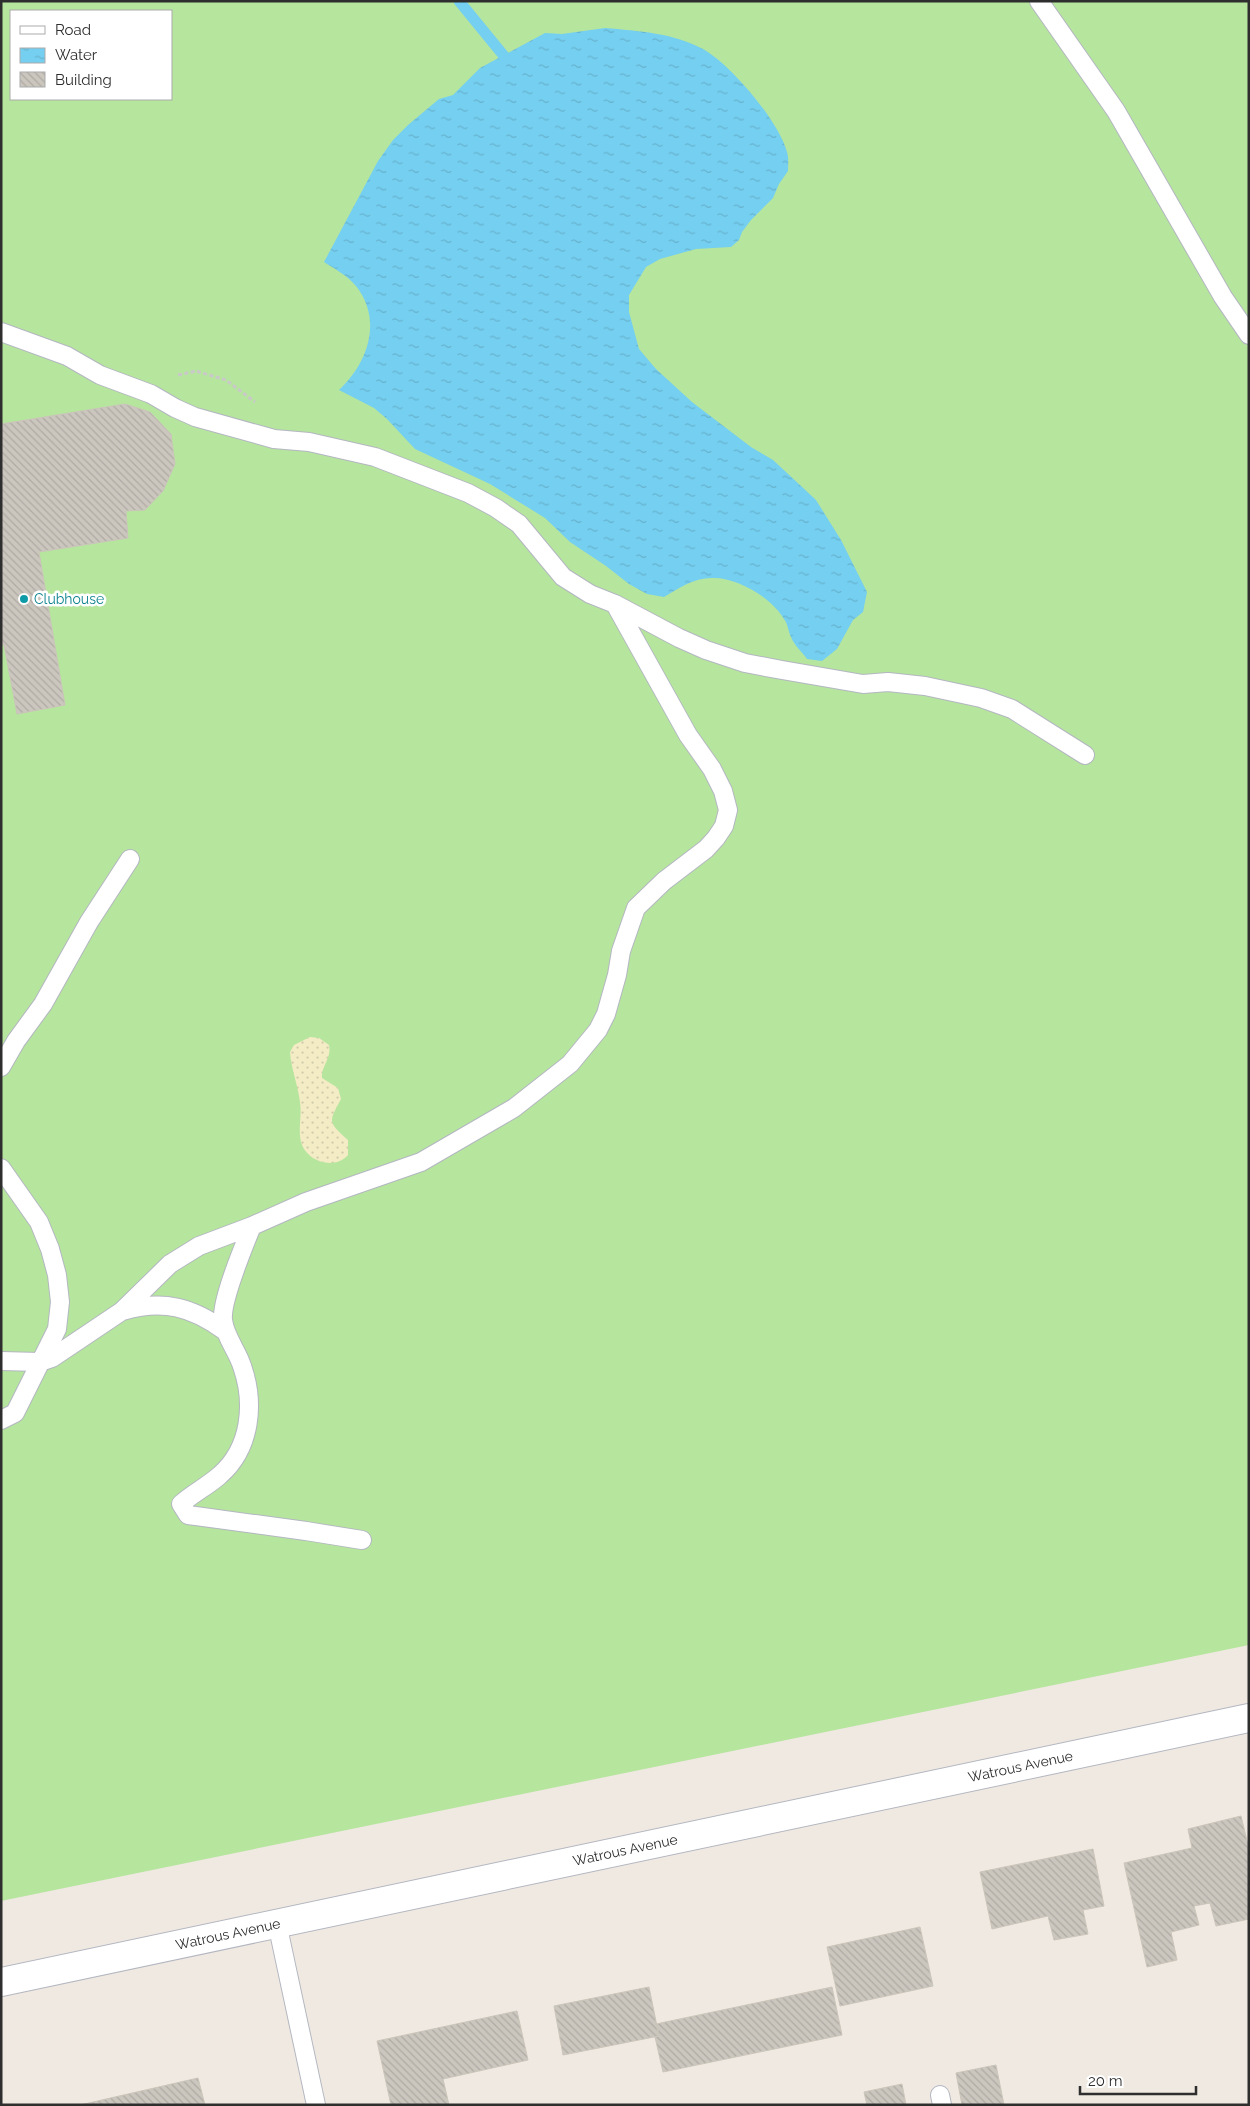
<svg xmlns="http://www.w3.org/2000/svg" width="1250" height="2106" viewBox="0 0 1250 2106" font-family="Raleway,sans-serif">
<style>
.grass{fill:#b6e59e;fill-rule:evenodd}
.sand{fill:url(#sand-dots)}
.water{fill:url(#water-ripples)}
.lines{fill:none;stroke-linecap:round;stroke-linejoin:round}
.stream{stroke:#75cff0;stroke-width:11}
.building{fill:url(#building-back-hatch);stroke:#cbc5ba}
.lane-casing{stroke:#b4b7c1;stroke-width:20}
.secondary-casing{stroke:#b4b7c1;stroke-width:30}
.path{stroke:#c9c9c9;stroke-width:3;stroke-dasharray:4 2.5;stroke-linecap:butt}
.lane{stroke:#fff;stroke-width:18}
.secondary{stroke:#fff;stroke-width:28}
.culture-dot{fill:#0f9aa8;stroke:#fff;stroke-width:2}
.labels{text-anchor:middle;dominant-baseline:central;stroke-width:5;stroke-linejoin:round;paint-order:stroke}
.culture-label{font-size:14px;fill:#0d838f;stroke:#fff;text-anchor:start}
.street-label{font-size:14px;fill:#2e2e2e;stroke:#fff}
</style>
<defs>
<pattern id="sand-dots" width="8" height="8" patternUnits="userSpaceOnUse" patternTransform="scale(1.25)"><rect width="8" height="8" fill="#f3ecc5"/><path d="M2 2h.1M6 6h.1" fill="none" stroke="#d1cbaa" stroke-width="1.8" stroke-linecap="round"/></pattern>
<pattern id="water-ripples" width="26" height="14" patternUnits="userSpaceOnUse" patternTransform="scale(1.25)"><rect width="26" height="14" fill="#75cff0"/><path d="M2 4q2-2 4 0t4 0M15 11q2-2 4 0t4 0" fill="none" stroke="#66b2ce"/></pattern>
<pattern id="building-back-hatch" width="6" height="6" patternUnits="userSpaceOnUse" patternTransform="scale(1.25)"><rect width="6" height="6" fill="#cbc7bf"/><path d="M-1 5l2 2M0 0l6 6M5-1l2 2" fill="none" stroke="#afaba4"/></pattern>
</defs>
<rect width="100%" height="100%" fill="#efe9e1"/>
<path class="grass" d="M1 1H1249V1645L1 1901ZM11 11H171V99H11Z"/>
<path class="sand" d="M310 1037 319 1038 329 1045C332 1058 321 1066 322 1078L338 1088 341 1099C329 1122 327 1121 348 1140V1155C334 1171 306 1161 301 1142 298 1129 302 1115 300 1102 298 1085 291 1069 290 1052L294 1045Z"/>
<path class="water" d="M605 28C638 31 674 33 703 49 730 64 779 121 787 152 789 158 788 165 788 171L779 184 773 198 751 220 742 232 739 240 731 247 696 249 660 259 646 267 629 295V312L639 349 656 369 692 402 751 447 773 460 800 485 816 500 841 540 867 592 863 612 853 620 837 649 822 661 807 659C802 652 794 645 791 637 788 631 788 624 784 619 772 598 738 578 714 578 695 577 679 588 664 597L647 594 629 584 606 566 570 542 545 518 490 484 415 449 387 419 374 408 339 390C368 363 383 320 356 286 348 276 335 269 324 262L378 161 393 140 408 125 439 99 453 95 480 68 545 33 562 34Z"/>
<g class="lines">
<path class="stream" d="M459 1 504 56"/>
</g>
<path class="building" d="M125 404 150 412 171 434 175 464 163 491 145 510 126 511 128 538 39 552 65 705 17 714 4 645H1V424Z
M1241 1816 1249 1849V1919L1216 1926 1210 1903 1194 1906 1199 1925 1171 1932 1177 1960 1147 1967 1124 1863 1192 1848 1188 1829Z
M1093 1849 1104 1906 1083 1910 1088 1934 1054 1940 1048 1916 992 1929 980 1872Z
M920 1927 933 1986 840 2006 827 1947Z
M649 1987 659 2036 563 2055 554 2006Z
M832 1987 842 2035 663 2072 655 2037 659 2036 656 2024Z
M517 2011 528 2060 443 2079 449 2105H391L377 2041Z
M996 2065 1004 2105H962L956 2073Z
M198 2078 205 2105H80Z
M902 2084 906 2105H867L864 2092Z"/>
<g class="lines">
<g class="lane-casing">
<path id="lane" d="M1039 1 1116 111 1223 297 1249 335
M1 332 67 356 100 375 151 394 175 408 195 417 274 439 309 442 375 457 468 493 496 508 519 524 563 577 590 594 615 604 679 638 706 650 745 663 782 670 863 684 888 682 925 686 981 698 1012 709 1085 755
M1 1067 16 1041 43 1004 89 922 130 859
M1 1168 39 1222 50 1249 57 1275 60 1302 57 1329 15 1413 1 1420
M252 1226C244 1246 221 1300 223 1320 225 1337 237 1350 242 1366 255 1403 251 1448 220 1475 208 1486 193 1493 181 1504L188 1515 306 1531 362 1540
M123 1311C163 1299 192 1307 225 1331
M1 1361 40 1362 52 1358 122 1311 170 1264 199 1246 252 1226 306 1202 421 1162 514 1108 570 1064 598 1030 606 1014 617 975 621 951 636 908 664 881 706 849 716 838 724 826 728 810 723 791 712 769 688 735 615 604
M277 1923 316 2105
M940 2095 942 2105"/>
</g>
<g class="secondary-casing">
<g id="secondary">
<path id="s1" d="M1 1982 1249 1718"/>
</g>
</g>
<path class="path" d="M178 375 196 371 226 380 255 402"/>
<use href="#lane" class="lane"/>
<use href="#secondary" class="secondary"/>
</g>
<circle class="culture-dot" cx="24" cy="599" r="5"/>
<g class="labels">
<g class="culture-label">
<text x="34" y="599">Clubhouse</text>
</g>
<g class="street-label">
<text stroke="none"><textPath href="#s1" startOffset="1042">Watrous Avenue</textPath></text>
<text stroke="none"><textPath href="#s1" startOffset="638">Watrous Avenue</textPath></text>
<text stroke="none"><textPath href="#s1" startOffset="232">Watrous Avenue</textPath></text>
</g>
</g>
<rect width="1250" height="2106" fill="none" stroke="#2e2e2e" stroke-width="5"/>
<rect x="10" y="10" width="162" height="90" fill="#ffffff" stroke="#ababab"/>
<rect x="20" y="26" width="25" height="8" fill="#ffffff" stroke="#ababab"/>
<text x="55" y="35" font-size="15" fill="#2e2e2e">Road</text>
<rect x="20" y="48" width="25" height="15" fill="url(#water-ripples)" stroke="#ababab"/>
<text x="55" y="60" font-size="15" fill="#2e2e2e">Water</text>
<rect x="20" y="72" width="25" height="15" fill="url(#building-back-hatch)" stroke="#ababab"/>
<text x="55" y="85" font-size="15" fill="#2e2e2e">Building</text>
<path d="M1080 2086v8h116v-8" fill="none" stroke="#2e2e2e" stroke-width="2.5"/>
<text x="1088" y="2086" font-size="15" fill="#2e2e2e" stroke="#ffffff" stroke-width="4" paint-order="stroke">20 m</text>
</svg>
